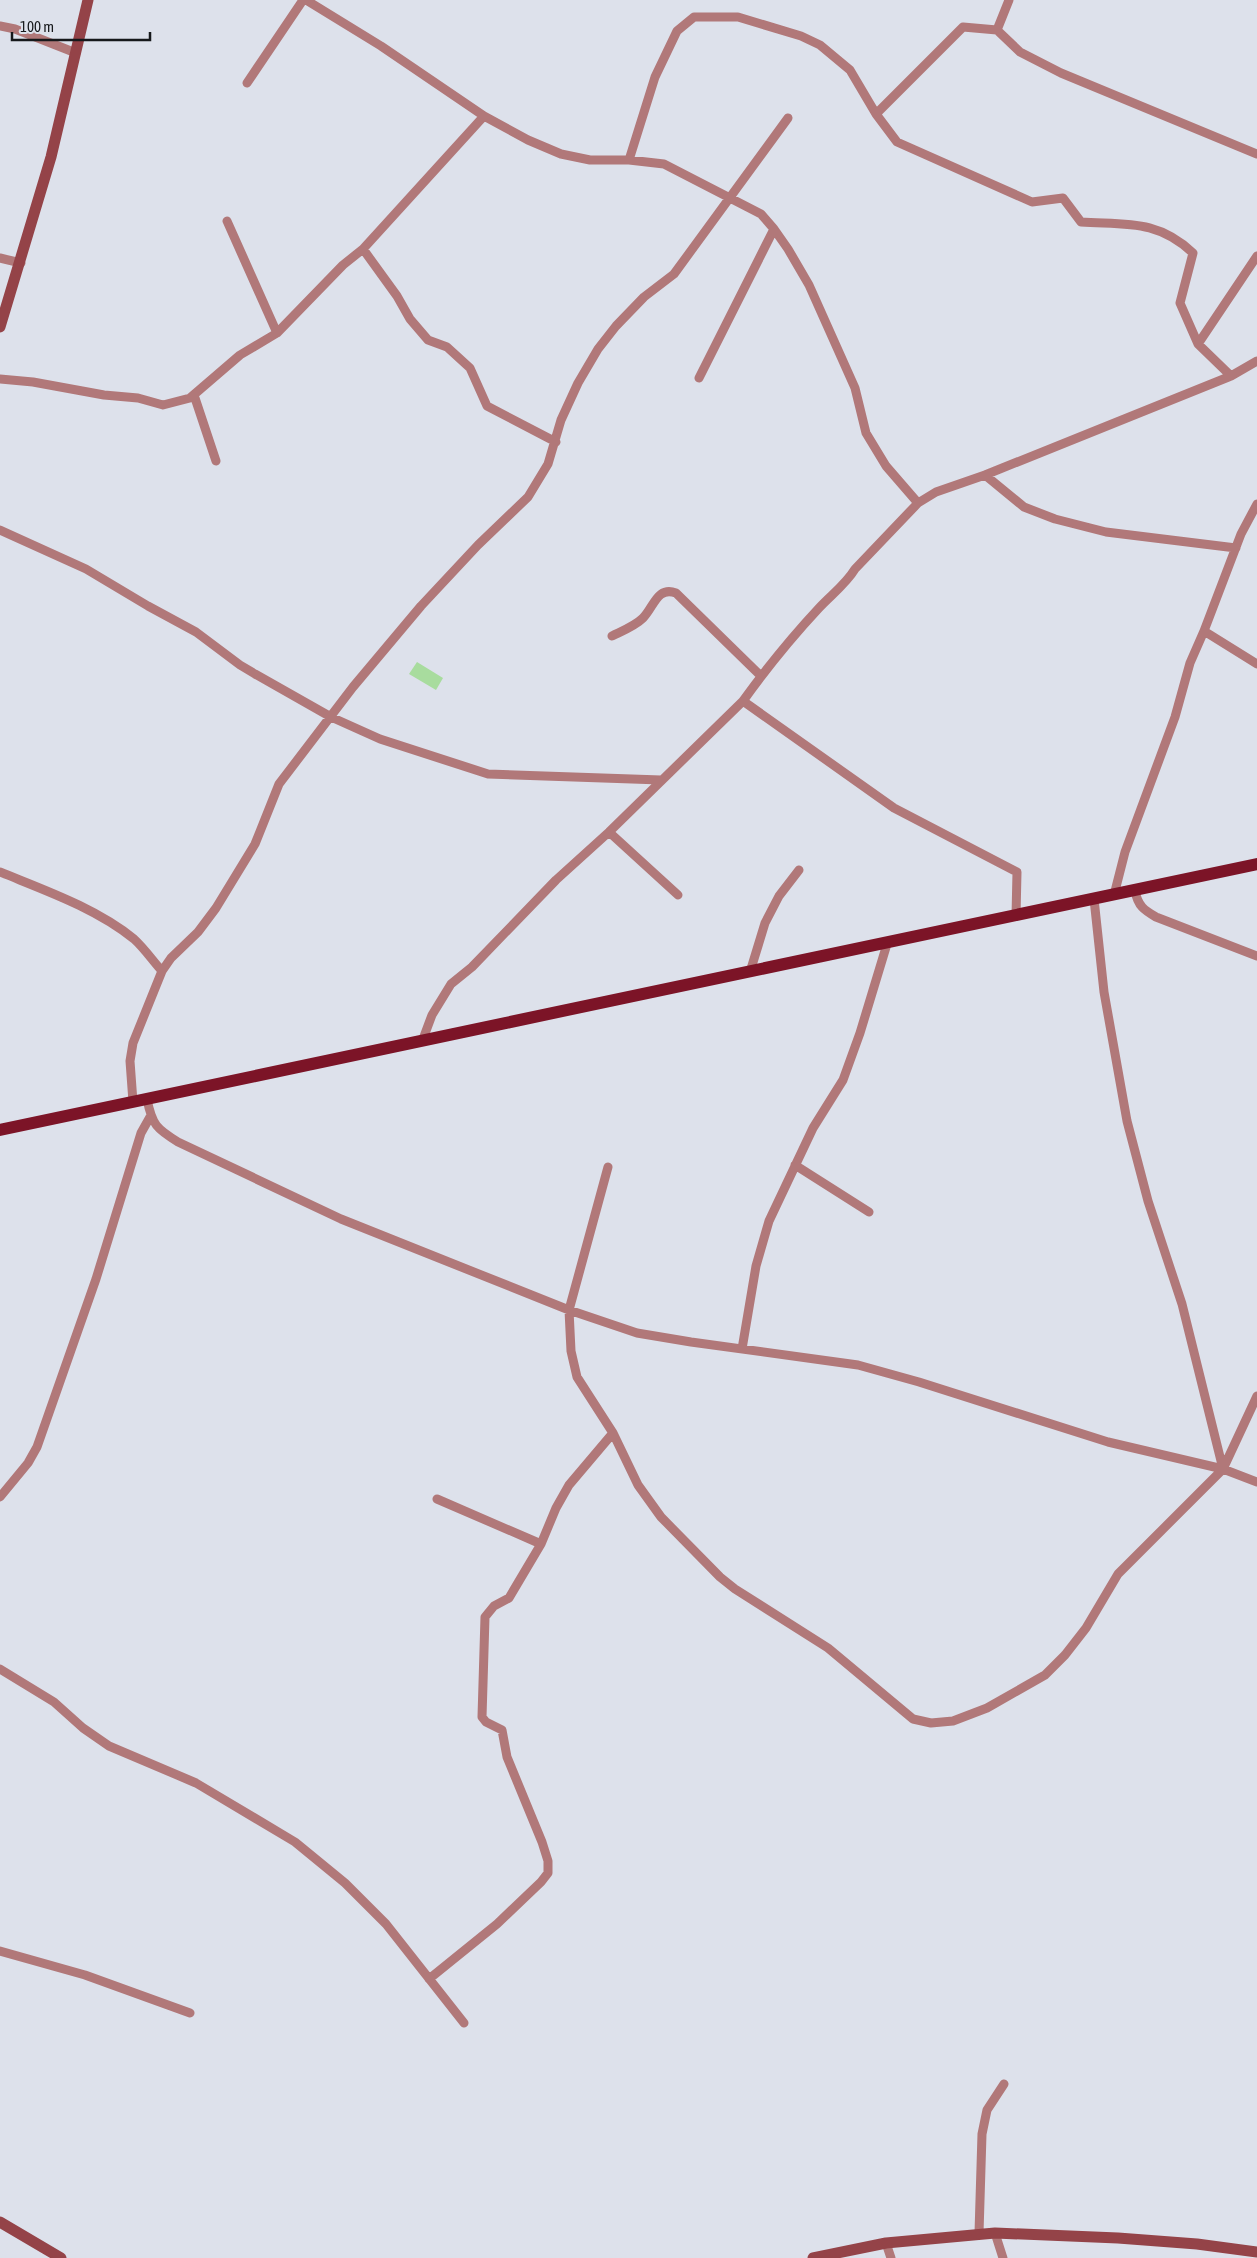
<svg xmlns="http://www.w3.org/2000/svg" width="1257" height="2258" viewBox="0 0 1257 2258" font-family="'Asap Condensed',sans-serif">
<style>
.green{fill:#a8dc9e}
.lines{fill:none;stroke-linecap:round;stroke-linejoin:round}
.street{stroke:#b17879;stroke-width:9}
.secondary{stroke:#944348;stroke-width:11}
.primary{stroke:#7c1427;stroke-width:12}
</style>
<rect width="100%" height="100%" fill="#dde1eb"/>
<path class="green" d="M417 662 443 678 436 690 409 674Z"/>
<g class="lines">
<path class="street" d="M306 0 381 46 484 116 528 140 561 154 590 160H629L664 164 761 214 774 229 788 249 809 285 855 388 866 433 886 466 918 503
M1009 0 997 30 1020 52 1061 73 1257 154
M0 26 15 29 76 53
M247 83 303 0
M876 114 963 27 997 30
M629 160 655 77 677 31 694 17H738L801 36 820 45 850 70 876 114 897 142 1032 202 1063 198 1081 222C1125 225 1157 219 1193 253L1180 303 1198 344 1231 376
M227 221 277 333
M363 249 397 296 410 319 428 340 447 347 470 368 487 406 556 442
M0 258 21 263
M1198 344 1257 256
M699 378 774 229
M0 379 33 382 104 395 138 398 163 405 190 398 240 355 277 333 343 265 363 249 484 116
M194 395 216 461
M985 475 1024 507 1055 519 1106 532 1236 548
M0 530 86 569 148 606 196 632 240 665 255 674 331 717 380 739 488 774 661 780
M1204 631 1257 664
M612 636C622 631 635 626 643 618 654 607 657 586 676 593L761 676
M743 701 894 808 1017 872 1016 916
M609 832 678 895
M0 872C44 890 96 908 134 939 144 948 153 961 162 971
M1135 891C1138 906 1144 910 1156 917L1257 956
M1114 895 1125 852 1175 717 1190 663 1204 631 1241 534 1257 504
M1094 899 1104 992 1127 1121 1148 1201 1182 1304 1223 1469
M750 972 765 923 779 896 799 870
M423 1039 432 1015 451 984 472 967 556 880 609 832 743 701C766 669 792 637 819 608 831 595 846 584 855 569L918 503 936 492 985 475 1231 376 1257 361
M147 1099C152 1125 157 1129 178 1142L341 1219 569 1310 637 1333 691 1342 858 1365 919 1382 1108 1442 1223 1469 1257 1482
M133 1102 130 1061 133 1043 162 971 171 958 198 932 216 908 255 844 279 784 353 687 421 606 478 545 528 497 548 464 561 420 578 383 598 349 616 326 644 297 674 274 788 118
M795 1165 869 1212
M608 1167 569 1310 571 1351 577 1377 613 1433 638 1485 661 1517 720 1577 735 1589 828 1648 913 1719 931 1723 953 1721 987 1708 1045 1675 1065 1655 1086 1628 1118 1574 1223 1469 1257 1396
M742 1349 756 1266 769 1221 813 1128 843 1080 860 1033 887 944
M0 1497 28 1463 37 1447 96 1279 141 1133 150 1117
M437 1499 541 1544
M0 1669 54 1702 83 1728 109 1746 196 1783 295 1842 345 1883 386 1924 464 2023
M0 1951 85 1975 190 2013
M429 1979 497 1924 541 1882 548 1873V1861L542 1842 507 1757 502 1730 486 1722 482 1717 485 1617 494 1606 509 1598 541 1544 556 1508 569 1485 613 1433
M979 2233 982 2134 987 2110 1004 2084
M995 2233 1003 2258
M886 2243 891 2258"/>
<path class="secondary" d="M0 327 51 157 88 0
M0 2222 61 2258
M813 2258 886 2243 995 2233 1118 2238 1197 2244 1257 2252"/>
<path class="primary" d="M0 1130C419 1040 839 956 1257 864"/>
</g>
<path d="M12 32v8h138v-8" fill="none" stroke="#16181b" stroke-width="2.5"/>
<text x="20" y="32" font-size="15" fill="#16181b" stroke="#dde1eb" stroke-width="4" paint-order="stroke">100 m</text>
</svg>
